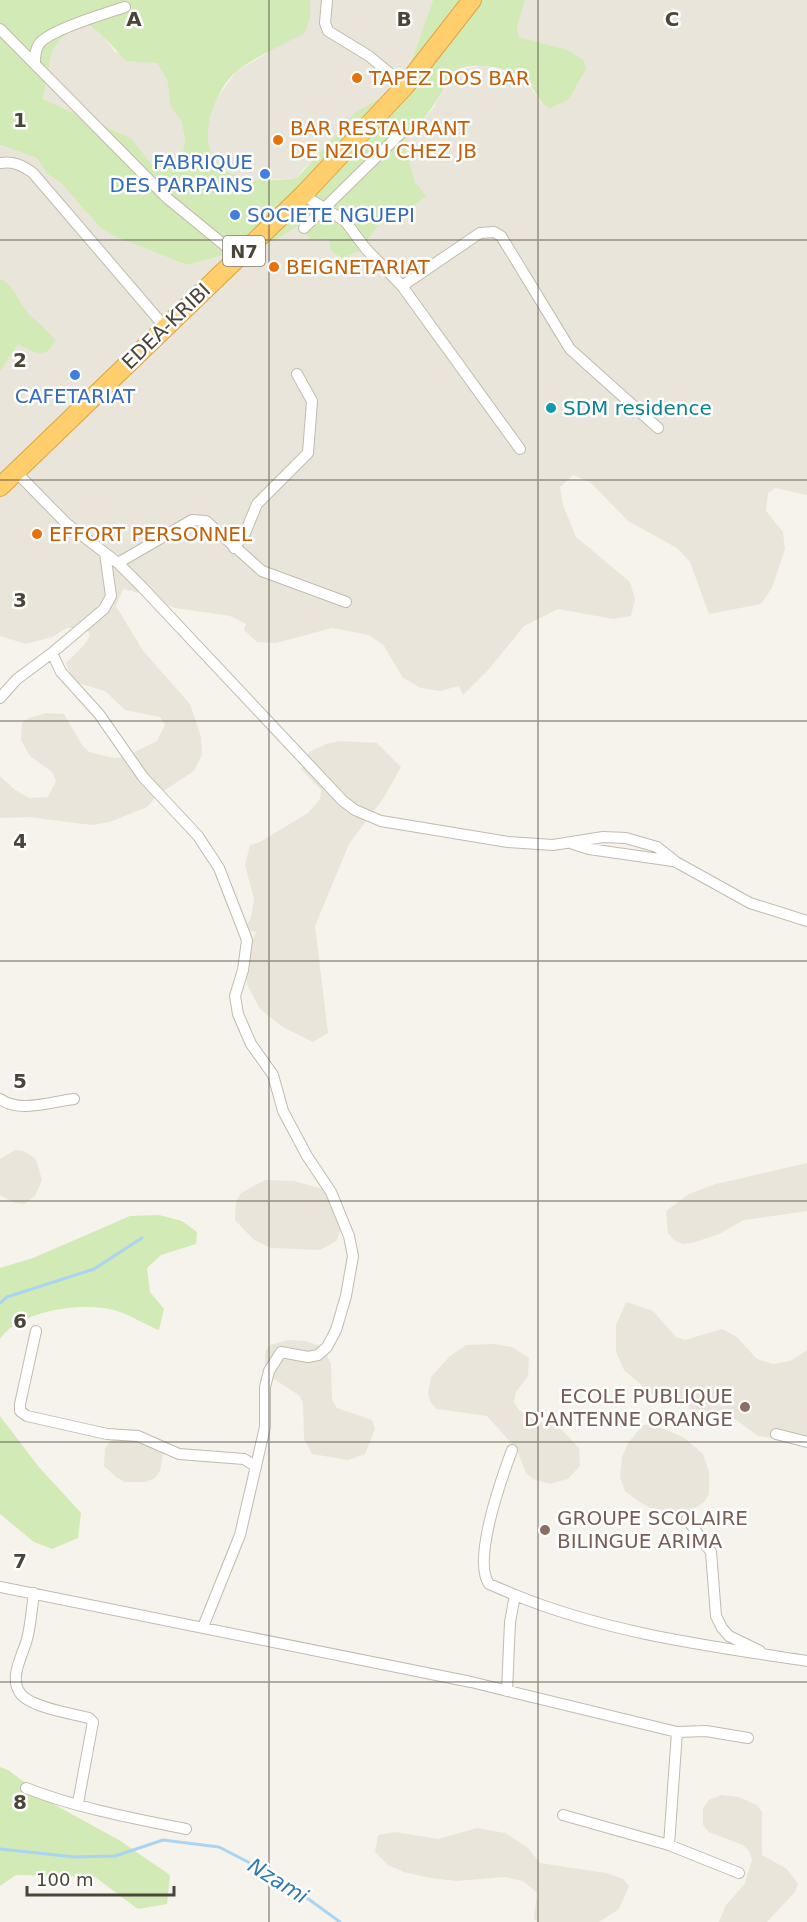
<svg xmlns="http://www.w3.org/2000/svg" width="807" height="1922" viewBox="0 0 807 1922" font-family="'DejaVu Sans',sans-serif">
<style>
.residential{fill:#eae5da}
.green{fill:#d2eab5;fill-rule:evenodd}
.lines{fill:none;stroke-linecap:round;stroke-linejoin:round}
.stream{stroke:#a9d4f2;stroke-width:3}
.street-casing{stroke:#c2bbae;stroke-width:12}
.highway-casing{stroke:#e0a43c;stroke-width:20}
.street{stroke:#fff;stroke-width:10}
.highway{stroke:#ffcf6e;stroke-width:18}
.grid{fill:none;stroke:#4b4439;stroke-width:1.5;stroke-opacity:0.55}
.food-dot{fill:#e8710a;stroke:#fff;stroke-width:2}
.shop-dot{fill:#3f7fe0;stroke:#fff;stroke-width:2}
.culture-dot{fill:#0f9aa8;stroke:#fff;stroke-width:2}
.education-dot{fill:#8d6e63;stroke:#fff;stroke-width:2}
.labels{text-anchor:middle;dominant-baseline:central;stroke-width:5;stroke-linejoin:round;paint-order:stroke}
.shield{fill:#fff;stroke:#817c74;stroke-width:1.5}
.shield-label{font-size:18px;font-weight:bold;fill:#4b4439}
.food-label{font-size:20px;fill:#c56008;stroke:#fff;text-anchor:start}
.shop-label{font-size:20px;fill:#366cbe;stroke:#fff;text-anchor:end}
.street-label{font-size:20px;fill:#4b4439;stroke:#fff}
.culture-label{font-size:20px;fill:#0d838f;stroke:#fff;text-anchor:start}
.education-label{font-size:20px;fill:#785e54;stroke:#fff;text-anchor:end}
.water-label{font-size:21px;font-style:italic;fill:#2e7ab2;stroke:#fff}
.grid-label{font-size:20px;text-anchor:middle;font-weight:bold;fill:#4b4439;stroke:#fff;stroke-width:5;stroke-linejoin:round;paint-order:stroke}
</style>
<rect width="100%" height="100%" fill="#f6f3ec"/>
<path class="residential" d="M310 0H433L403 85 302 170 297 178 252 181 238 177 221 168 208 152V126L214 102 236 72 266 54 310 4Z
M525 0H807V495L775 488 768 493 766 511 783 532 785 549 772 588 761 604 709 614 690 562 677 548 628 521 590 482 573 475 560 487 563 505 576 537 630 582 635 599 631 616 613 619 558 609 524 626 489 669 463 695 459 686 440 691 421 688 403 678 384 646 369 635 332 628 276 643 257 642 244 630 246 624 230 616 175 608 140 593 123 589 116 606 125 621 144 652 190 704 201 737 202 755 194 771 159 794 147 807 110 822 92 825 28 817 0 818V776L15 790 30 798 48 797 56 781 52 772 30 756 21 740 22 723 29 718 46 713 64 714 82 745 89 752 114 758 124 757 157 741 165 725 160 717 125 710 105 691 78 683 71 676 66 663 85 644 90 636 87 628H67L52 637 26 644 0 636V145L37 158 46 173 62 184 116 237 187 265 272 242 303 224 329 240 359 251 391 209 409 210 415 182 404 142 434 107 450 77 456 71 482 65 510 74 527 82 542 104 568 50 519 37 517 28Z
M77 16 105 38 115 52 157 63 167 80 171 107 181 121 185 139 182 158 169 167 157 171 131 138 43 99 52 51Z
M339 741 377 743 401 767 383 799 349 844 315 926 328 1033 313 1042 283 1027 260 1009 247 985 248 952 256 932 244 930 251 917 254 899 245 865 250 845 260 842 308 813 320 799 321 790 301 769 309 752 326 744Z
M15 1150 24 1151 36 1159 42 1180 35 1196 24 1204 15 1203 0 1195V1159Z
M807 1163V1211L744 1220 719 1234 692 1243 683 1244 674 1240 668 1233 666 1211 689 1194 716 1184Z
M265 1180 294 1181 330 1191 342 1205 343 1223 336 1241 320 1250 271 1248 254 1240 235 1220 236 1202 241 1193Z
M626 1302 653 1311 676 1337 685 1340 722 1329 737 1337 757 1359 773 1364 790 1361 807 1350V1436L787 1440 758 1436 735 1419 697 1413 689 1409 687 1400 660 1401 624 1370 616 1352V1325Z
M288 1340 306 1341 323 1347 331 1364 332 1400 337 1408 372 1420 375 1429 365 1454 348 1460 312 1454 304 1439 303 1404 300 1396 271 1377 265 1369V1352L270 1345Z
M494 1344 512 1347 529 1358 528 1376 516 1392 514 1402 519 1410 534 1420 560 1428 579 1448 580 1466 568 1479 550 1484 533 1479 526 1473 516 1448 487 1416 437 1409 431 1403 428 1394 431 1377 450 1356 466 1345Z
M643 1425H654L683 1437 703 1454 709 1472V1494L704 1502 695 1508 672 1514 656 1511 641 1503 625 1491 620 1477 622 1457 628 1443Z
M117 1433 150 1440 163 1453 160 1471 155 1478 146 1482H125L117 1478 104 1466 105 1448Z
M721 1795 739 1797 757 1805 762 1812V1855L787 1869 798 1884 795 1892 767 1922H719L726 1905 744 1885 752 1860 749 1851 743 1845 709 1832 703 1825V1808L709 1800Z
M477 1828 505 1833 528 1848 540 1863 606 1873 623 1879 629 1886 619 1909 599 1922H538L534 1919 537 1893 523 1881 505 1877 457 1881 430 1878 404 1872 388 1865 375 1852 378 1835 395 1832 438 1839Z"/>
<path class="green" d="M0 0H310V17L305 33C282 45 257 56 237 71 224 82 216 98 211 114 194 178 248 185 297 178L356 112 403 85 433 0H525L517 28 519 37 568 50 583 60 586 69 568 100 550 108C537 102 536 89 526 81 509 68 474 60 455 71 450 75 447 81 445 86 434 108 419 124 404 142L415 182 426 196 409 210 391 209 359 251 342 258 331 251 329 240 311 239 302 230V224L272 242 187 265 116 237 100 227 62 184 46 173 37 158 0 145ZM78 16 105 38 126 61 157 63 167 80 171 107 181 121 185 139 182 158 157 171 131 138 43 99 52 51Z
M0 279C15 285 19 305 31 316 40 324 48 331 55 340 47 361 33 352 18 344L0 371Z
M159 1215 182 1221 197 1232 196 1244 161 1255 147 1268 150 1292 164 1309 159 1330C145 1325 131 1315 117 1311 86 1301 19 1310 0 1339V1268L33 1258 130 1216Z
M0 1416 38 1466 81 1513 78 1538 52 1549 34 1542 0 1514Z
M0 1767 8 1770 55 1805 119 1840 170 1875 167 1904 138 1909 95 1877 16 1875 0 1886Z"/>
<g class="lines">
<path class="stream" d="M0 1303 7 1297 94 1269 142 1238
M0 1849 75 1857 115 1856 163 1840 219 1847 281 1879 340 1922"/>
<g class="street-casing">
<path id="street" d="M327 0 325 23 328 31 369 56 405 86
M0 29 167 198 239 257
M35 63C35 56 35 50 39 44 49 30 107 13 125 7
M0 163C13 161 22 165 33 173L164 326
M303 195 345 221 366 249 402 286 520 449
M304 228 402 132
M402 286 480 233 494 232 501 236 570 349 658 428
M16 472 66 523 118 563 142 587 343 801 355 810 381 821 508 842 553 845 603 837 626 838 657 847 676 862 750 903 807 921
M234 548 245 533 257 504 308 453 312 401 297 374
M105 553 111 596 104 609 52 653 61 672 99 714 143 777 198 836 219 868 247 940 243 970 235 996 238 1014 251 1044 273 1075 283 1111 307 1156 331 1192 349 1236 353 1256 346 1296 336 1330 327 1347 318 1355 308 1357 281 1352 269 1371 265 1387V1427L240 1535 203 1627
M118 563 192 520 206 521 262 571 346 602
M0 698 17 679 52 653
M573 844 589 849 673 861
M0 1099C20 1113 50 1102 74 1099
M36 1331 20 1404V1411L27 1416 107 1434 138 1436 179 1454 244 1459 255 1466
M776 1434 807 1442
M512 1450C502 1477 472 1560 489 1584L515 1595
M687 1519 711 1552 716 1616 722 1628 729 1636 760 1651
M0 1587 471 1682 677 1732 706 1731 748 1738
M34 1593C32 1607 31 1621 28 1635 25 1652 8 1676 20 1693 29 1707 73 1714 89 1718L93 1722 78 1803
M507 1691 510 1622 515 1595C608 1633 709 1646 807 1661
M26 1788C77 1808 131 1818 186 1829
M563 1815 669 1845 677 1732
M669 1845 739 1873"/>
</g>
<g class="highway-casing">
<path id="highway" d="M0 487 303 195 405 86 472 0"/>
</g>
<use href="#street" class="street"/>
<use href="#highway" class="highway"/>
</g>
<path class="grid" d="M269 0V1922M538 0V1922M0 240H807M0 480H807M0 721H807M0 961H807M0 1201H807M0 1442H807M0 1682H807"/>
<g class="food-dot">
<circle cx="357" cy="78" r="6"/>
<circle cx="278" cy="140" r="6"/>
<circle cx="274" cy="267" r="6"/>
<circle cx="37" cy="534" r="6"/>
</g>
<g class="shop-dot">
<circle cx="265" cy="174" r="6"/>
<circle cx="235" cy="215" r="6"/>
<circle cx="75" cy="375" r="6"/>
</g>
<circle class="culture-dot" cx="551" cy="408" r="6"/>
<g class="education-dot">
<circle cx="745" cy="1407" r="6"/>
<circle cx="545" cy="1530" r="6"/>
</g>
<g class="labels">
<rect class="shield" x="223" y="236" width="42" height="30" rx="4.5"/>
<g class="shield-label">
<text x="244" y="251">N7</text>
</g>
<g class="food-label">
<text x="369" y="78">TAPEZ DOS BAR</text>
<text x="290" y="128">BAR RESTAURANT<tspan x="290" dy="23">DE NZIOU CHEZ JB</tspan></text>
<text x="286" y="267">BEIGNETARIAT</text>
<text x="49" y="534">EFFORT PERSONNEL</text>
</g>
<g class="shop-label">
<text x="253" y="162">FABRIQUE<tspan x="253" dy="23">DES PARPAINS</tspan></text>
<text x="247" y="215" text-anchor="start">SOCIETE NGUEPI</text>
<text x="75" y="396" text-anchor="middle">CAFETARIAT</text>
</g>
<g class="street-label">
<text transform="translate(166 326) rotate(-44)">EDEA-KRIBI</text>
</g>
<g class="culture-label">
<text x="563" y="408">SDM residence</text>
</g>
<g class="education-label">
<text x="733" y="1396">ECOLE PUBLIQUE<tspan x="733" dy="23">D'ANTENNE ORANGE</tspan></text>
<text x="557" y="1518" text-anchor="start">GROUPE SCOLAIRE<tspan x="557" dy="23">BILINGUE ARIMA</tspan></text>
</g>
<g class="water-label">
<text transform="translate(278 1881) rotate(32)">Nzami</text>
</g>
</g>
<g class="grid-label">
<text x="134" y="26">A</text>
<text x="404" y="26">B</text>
<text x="672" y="26">C</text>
<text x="20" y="127">1</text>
<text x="20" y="367">2</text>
<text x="20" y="607">3</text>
<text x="20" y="848">4</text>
<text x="20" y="1088">5</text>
<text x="20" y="1328">6</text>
<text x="20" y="1568">7</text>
<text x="20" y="1809">8</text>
</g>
<path d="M27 1886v9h147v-9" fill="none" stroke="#4b4439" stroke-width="3"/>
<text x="36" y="1886" font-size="18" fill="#4b4439" stroke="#ffffff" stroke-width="4.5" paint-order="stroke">100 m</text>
</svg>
